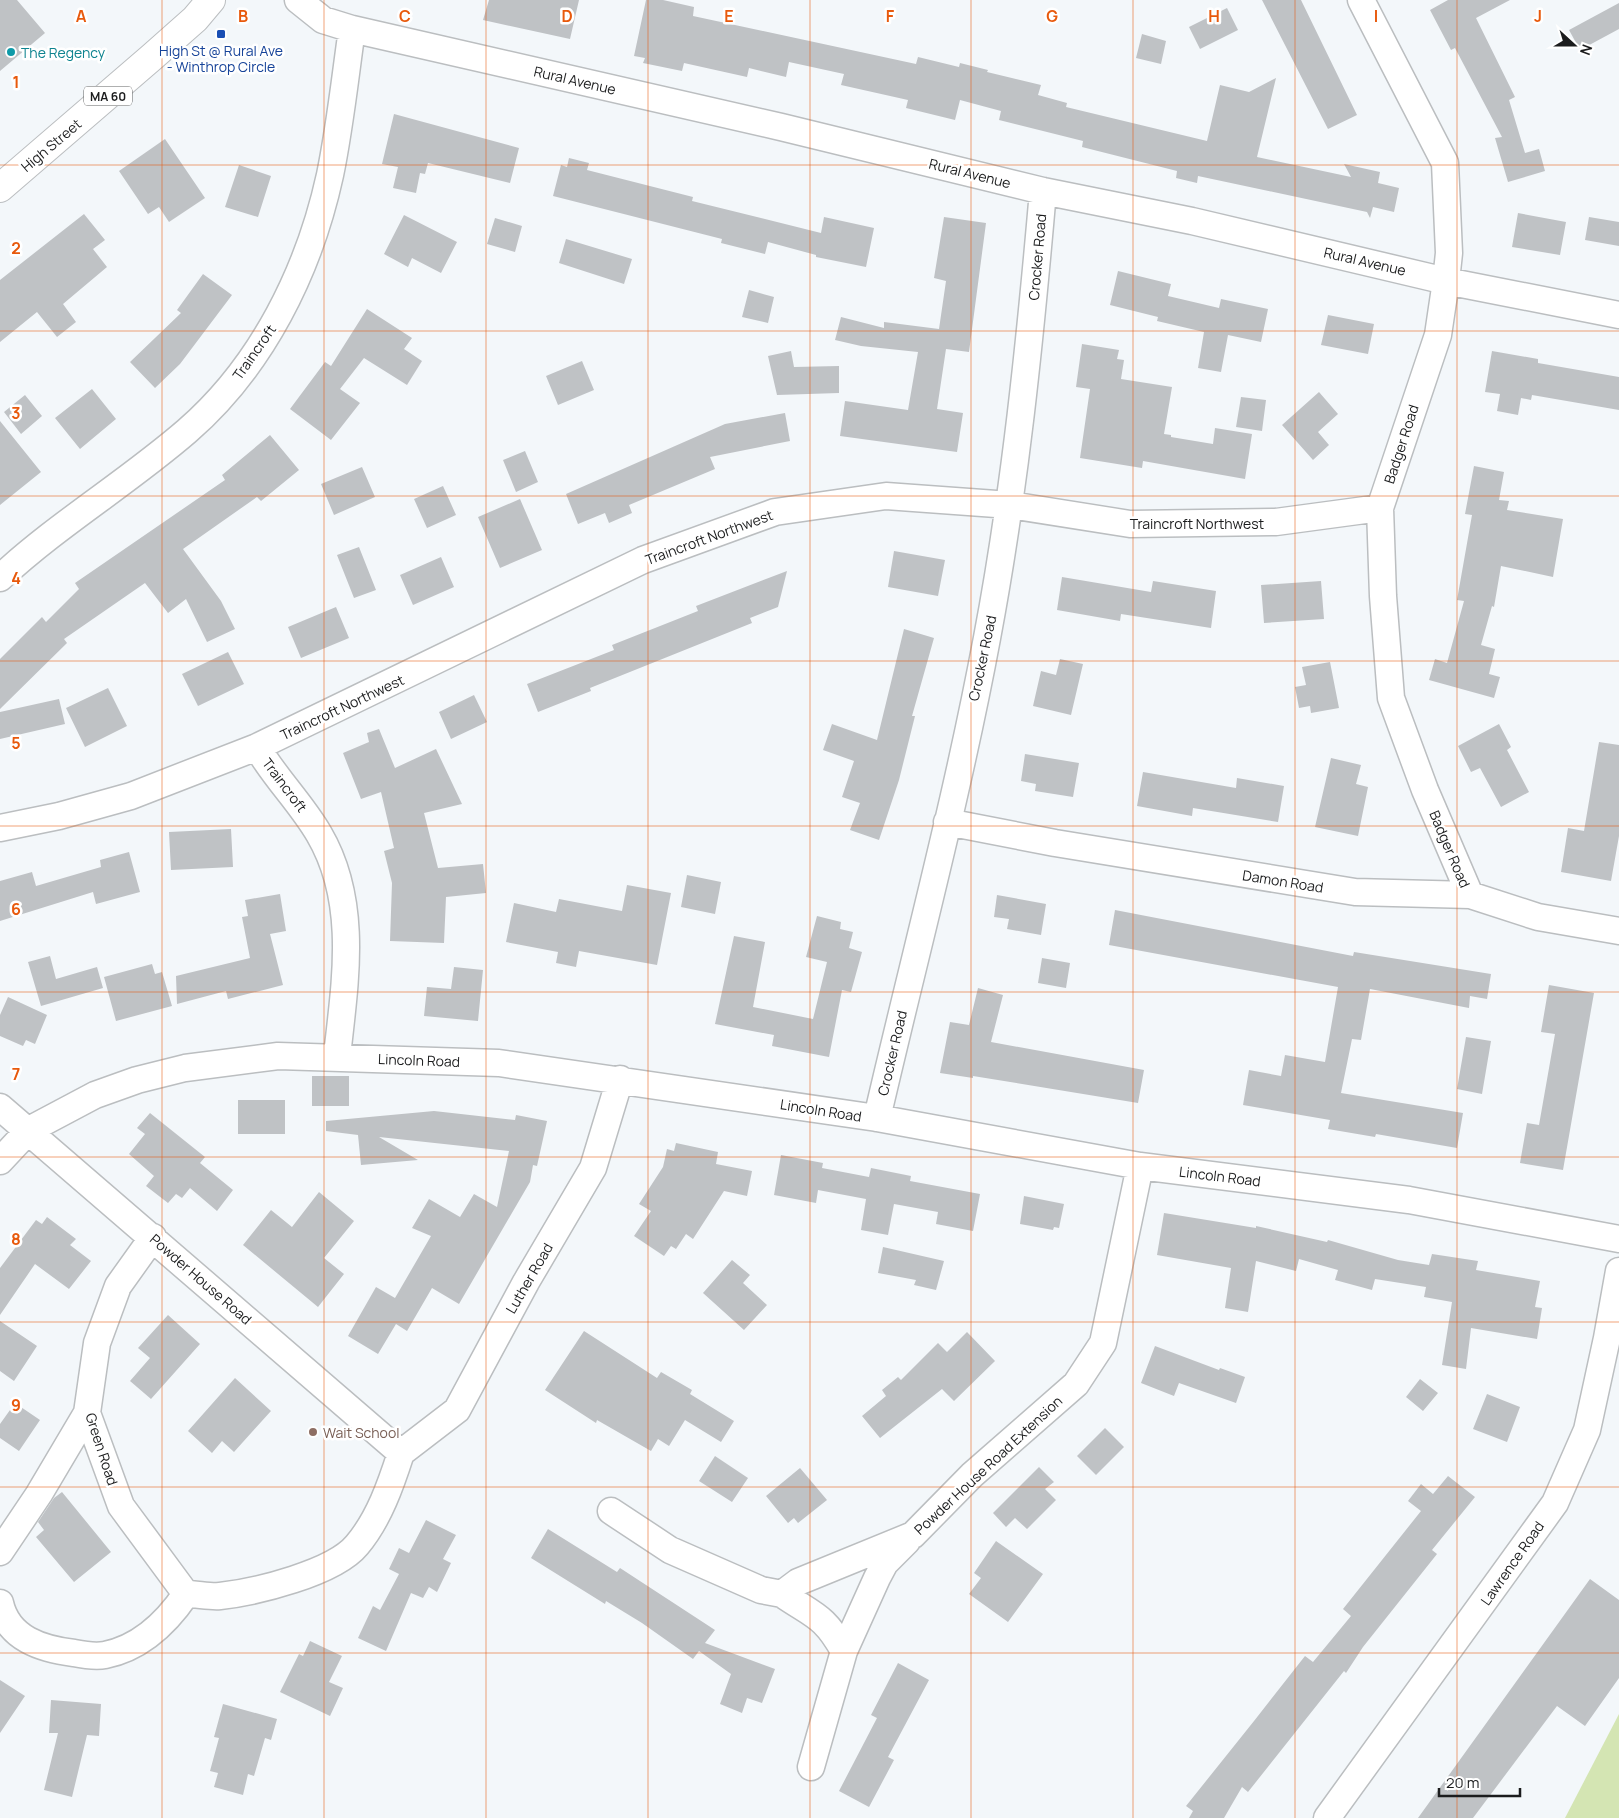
<svg xmlns="http://www.w3.org/2000/svg" width="1619" height="1818" viewBox="0 0 1619 1818" font-family="Manrope,sans-serif">
<style>
.green{fill:#d4e5b3}
.building{fill:#bfc2c5}
.lines{fill:none;stroke-linecap:round;stroke-linejoin:round}
.minor-casing{stroke:#bbbec0;stroke-width:29}
.major-casing{stroke:#bbbec0;stroke-width:30}
.minor{stroke:#fff;stroke-width:26}
.major{stroke:#fff;stroke-width:28}
.grid{fill:none;stroke:#e8590c;stroke-width:1;stroke-opacity:0.55}
.transit-dot{fill:#1a4fb4;stroke:#fff;stroke-width:2}
.culture-dot{fill:#0f9aa8;stroke:#fff;stroke-width:2}
.education-dot{fill:#8d6e63;stroke:#fff;stroke-width:2}
.labels{text-anchor:middle;dominant-baseline:central;stroke-width:5;stroke-linejoin:round;paint-order:stroke}
.shield{fill:#fff;stroke:#5f6061;stroke-width:1}
.shield-label{font-size:12px;font-weight:bold;fill:#1b1c1d}
.transit-label{font-size:14px;fill:#164399;stroke:#fff}
.culture-label{font-size:14px;fill:#0d838f;stroke:#fff;text-anchor:start}
.street-label{font-size:14px;fill:#1b1c1d;stroke:#fff}
.education-label{font-size:14px;fill:#785e54;stroke:#fff;text-anchor:start}
.grid-label{font-size:16px;text-anchor:middle;font-weight:bold;fill:#e8590c;stroke:#fff;stroke-width:5;stroke-linejoin:round;paint-order:stroke}
</style>
<rect width="100%" height="100%" fill="#f3f7fa"/>
<path class="green" d="M1619 1714V1818H1565Z"/>
<path class="building" d="M0 0H17L45 33 0 71Z
M489 0H579L570 39 483 20Z
M646 0H663L694 7 693 16 916 64 918 57 959 67 960 63 988 70 987 72 1041 85 1038 95 1067 103 1066 107 1207 141 1220 85 1249 92 1276 78 1257 157 1351 177 1344 164 1380 172 1378 183 1399 188 1394 212 1373 207 1370 218 1367 212 1198 176 1197 183 1176 178 1177 171 1082 147 1083 141 999 120 1001 111 960 100 955 120 906 108 908 100 841 85 844 74 789 62 786 77 749 68 747 77 684 63 682 71 643 63 645 58 634 56Z
M1262 0H1301L1357 115 1328 129Z
M1448 0H1510L1476 18 1515 97 1509 100 1525 153 1539 149 1545 171 1508 182 1495 138 1502 137 1455 48 1451 50 1430 10Z
M1619 3V29L1580 50 1569 30Z
M1227 8 1238 30 1200 49 1189 27Z
M1142 34 1166 41 1161 64 1136 58Z
M394 114 519 148 510 183 428 163 425 174 420 173 416 193 393 188 398 167 382 164Z
M165 139 205 198 169 222 159 207 148 214 119 171Z
M569 158 589 163 587 170 693 197 692 201 821 233 824 217 874 228 866 267 816 257V255L768 242 765 254 721 243 722 239 553 196 561 165 567 167Z
M239 165 271 176 258 217 225 207Z
M1518 213 1566 222 1560 255 1512 247Z
M84 214 105 240 93 249 107 267 63 304 76 322 57 337 37 312 0 342V280Z
M404 215 457 242 441 273 412 258 408 267 384 254Z
M944 217 986 223 969 352 946 349 937 409 963 413 957 452 840 436 845 401 908 410 918 352 861 346 835 340 841 317 884 328V322L939 329 946 281 934 278Z
M1589 217 1619 222V246L1585 240Z
M495 218 522 226 515 252 487 244Z
M566 239 632 259 624 284 559 263Z
M1118 271 1171 284 1168 296 1219 308 1221 299 1268 309 1261 342 1228 335 1221 372 1198 368 1204 332 1157 321 1158 317 1110 305Z
M203 274 232 295 180 364 155 388 130 362 181 313 177 310Z
M749 290 774 297 768 323 742 317Z
M367 309 412 338 404 349 422 361 407 385 364 358 340 389 360 403 331 440 290 409 325 362 331 366Z
M1328 315 1374 324 1368 354 1321 345Z
M1082 344 1119 350 1117 359 1124 360 1121 379 1172 387 1164 434 1171 435V437L1213 444 1215 428 1252 434 1245 479 1143 461 1142 468 1080 458 1090 389 1076 387Z
M791 351 794 367 839 366V393L777 395 768 356Z
M1492 351 1538 359V363L1619 377V410L1532 395 1531 400 1521 398 1518 415 1497 411 1500 394 1485 392Z
M582 361 594 390 558 405 546 376Z
M92 389 116 419 80 449 55 418Z
M1319 392 1338 414 1318 432 1329 445 1313 460 1282 425Z
M25 395 42 416 21 434 4 412Z
M1241 397 1266 400 1262 431 1236 427Z
M785 413 790 441 710 457 715 469 629 505 632 513 609 523 605 513 578 524 566 494 725 424Z
M0 421 41 472 0 505Z
M270 435 299 470 261 501 257 497 183 549 221 601 235 629 207 642 186 599 168 613 145 583 64 639 67 643 0 709V659L42 617 46 622 79 589 75 583 225 480 222 475Z
M525 451 538 482 516 492 503 460Z
M1474 466 1504 472 1499 500 1509 501 1507 510 1563 519 1553 577 1501 566 1494 607 1492 606 1481 645 1495 649 1489 674 1500 677 1494 698 1429 680 1435 659 1447 663 1464 601 1457 600 1472 515 1465 514Z
M362 467 375 497 334 515 321 484Z
M443 486 456 515 427 528 414 499Z
M520 499 542 550 500 568 478 517Z
M359 547 376 590 354 598 337 555Z
M894 551 945 560 938 596 888 587Z
M441 557 454 587 413 605 400 575Z
M787 571 778 607 750 618 752 623 590 688 591 691 538 712 527 684 614 650 612 645 698 611 696 606Z
M1062 577 1151 592 1153 581 1216 591 1211 628 1121 614 1120 621 1057 610Z
M1321 581 1324 619 1264 623 1261 585Z
M336 607 349 638 301 658 288 627Z
M904 629 934 638 912 716H915L899 780 879 840 850 830 860 803 842 797 854 761 823 750 832 724 877 740Z
M228 652 244 684 198 706 182 674Z
M1060 659 1083 664 1071 715 1033 706 1041 671 1056 675Z
M1330 662 1339 708 1311 713 1310 706 1299 708 1295 687 1306 685 1302 667Z
M108 688 127 726 85 747 66 708Z
M474 695 487 722 451 739 439 712Z
M59 699 65 724 0 739V712Z
M1499 724 1511 747 1507 750 1529 792 1501 807 1480 768 1471 772 1458 746Z
M379 729 395 768 436 749 462 804 424 813 438 868 483 864 486 893 446 897 444 943 390 941 392 883 384 851 394 848 381 792 361 799 343 753 369 742 367 733Z
M1599 742 1619 745V836L1611 881 1561 872 1568 828 1584 831Z
M1025 754 1079 763 1073 797 1035 791 1036 784 1021 781Z
M1331 758 1361 765 1356 784 1368 787 1358 836 1315 827Z
M1143 772 1236 788 1237 778 1284 786 1278 822 1193 808 1192 816 1137 806Z
M231 829 233 867 171 870 169 832Z
M129 852 140 892 96 904 93 892 0 921V881L32 872 36 886 101 867 100 860Z
M687 875 721 882 715 914 681 907Z
M627 885 671 893 657 965 579 951 576 967 556 963 558 952 506 942 514 903 556 912 559 899 622 911Z
M280 894 286 931 270 934 283 985 228 999 226 991 177 1004 176 976 250 958 242 917 248 916 245 900Z
M997 895 1046 904 1041 935 1007 929 1009 919 994 917Z
M1115 910 1353 956 1354 952 1491 974 1487 999 1470 996 1469 1008 1370 989 1361 1040 1352 1039 1341 1093 1463 1113 1457 1148 1376 1134 1375 1137 1328 1129 1330 1120 1243 1105 1249 1070 1281 1076 1285 1055 1325 1062 1338 987 1109 945Z
M817 916 841 922 840 929 853 932 849 948 862 952 851 992 842 990 829 1057 772 1046 774 1035 715 1024 734 936 765 942 753 1007 813 1019 827 962 806 957Z
M50 956 56 979 97 967 103 988 41 1006 28 962Z
M1042 958 1070 963 1066 988 1038 983Z
M152 964 155 974 162 972 172 1006 116 1021 104 977Z
M454 967 483 970 478 1021 424 1016 427 987 451 989Z
M1549 985 1594 993 1563 1170 1520 1163 1527 1123 1539 1125 1555 1034 1541 1032Z
M978 988 1003 995 991 1042 1144 1070 1138 1103 973 1076V1078L940 1073 950 1022 969 1025Z
M8 997 47 1015 35 1044 26 1040 23 1046 0 1036V1015Z
M1466 1037 1491 1041 1482 1094 1457 1089Z
M312 1076H349V1106H312Z
M238 1100H285V1134H238Z
M434 1111 515 1120 516 1115 547 1121 537 1166 533 1165 530 1182 459 1304 432 1288 407 1331 396 1324 378 1354 348 1336 376 1287 395 1298 431 1236 412 1228 429 1199 460 1217 474 1194 497 1207 509 1151 379 1137 418 1160 361 1165 358 1135 326 1131V1121Z
M150 1113 205 1157 200 1163 233 1190 217 1211 190 1188 182 1198 176 1194 168 1203 146 1186 154 1176 129 1154 145 1134 137 1128Z
M676 1143 718 1152 716 1164 752 1171 747 1196 724 1191 693 1239 686 1234 676 1249 671 1246 664 1256 634 1236 651 1211 639 1204 663 1167 667 1149 674 1151Z
M781 1155 823 1163 822 1168 869 1177 871 1168 911 1176 910 1181 980 1194 973 1231 936 1224 938 1212 894 1204 888 1235 861 1230 866 1199 818 1190 816 1203 774 1195Z
M319 1192 354 1221 324 1258 344 1274 318 1307 243 1245 271 1210 292 1227Z
M1024 1196 1064 1204 1059 1228 1054 1227 1053 1230 1020 1224Z
M1164 1213 1256 1228V1226L1327 1242 1328 1240 1398 1260 1429 1265 1432 1254 1478 1261 1476 1270 1540 1281 1535 1307 1542 1308 1537 1339 1471 1328 1466 1369 1442 1365 1452 1302 1424 1297 1426 1287 1375 1279 1372 1290 1335 1280 1338 1270 1299 1259 1296 1271 1256 1261 1248 1312 1225 1308 1231 1268 1157 1255Z
M47 1217 76 1239 70 1245 91 1261 69 1289 35 1264 0 1315V1268L36 1220 42 1224Z
M883 1247 944 1261 936 1290 914 1285 916 1280 878 1273Z
M732 1260 750 1275 743 1283 767 1305 744 1330 703 1293Z
M168 1315 200 1344 151 1399 130 1381 150 1358 138 1348Z
M0 1321 37 1346 14 1381 0 1371Z
M584 1331 657 1378 661 1372 692 1390 690 1394 734 1421 721 1442 685 1420 669 1446 658 1439 651 1451 597 1420 596 1423 545 1390Z
M967 1332 995 1361 954 1401 942 1389 880 1438 862 1416 886 1396 882 1390 898 1377 901 1380 938 1343 947 1352Z
M1155 1346 1219 1370 1220 1368 1245 1377 1236 1403 1179 1383 1174 1396 1141 1383Z
M235 1378 271 1411 234 1452 222 1441 212 1453 188 1431Z
M1420 1379 1438 1393 1423 1411 1406 1397Z
M1487 1394 1520 1407 1507 1442 1473 1429Z
M15 1403 40 1420 19 1451 0 1438V1424Z
M1105 1428 1124 1447 1096 1475 1077 1456Z
M715 1456 748 1478 732 1502 699 1481Z
M1039 1467 1054 1482 1045 1489 1056 1500 1027 1529 1015 1518 1006 1527 993 1513Z
M800 1468 827 1500 798 1523 794 1518 788 1523 766 1496Z
M1448 1476 1475 1497 1432 1550 1437 1554 1363 1647 1346 1673 1344 1671 1248 1792 1242 1787 1224 1818H1189L1193 1811 1186 1806 1254 1721 1305 1656 1313 1662 1351 1616 1343 1609 1421 1511 1408 1501 1421 1484 1433 1494Z
M62 1492 111 1552 74 1582 36 1537 44 1530 38 1522 54 1498Z
M426 1520 456 1535 443 1559 451 1563 437 1592 429 1587 423 1598 411 1593 386 1651 358 1638 373 1606 380 1610 399 1574 389 1569 399 1548 409 1553Z
M548 1529 617 1572 620 1568 715 1630 705 1643 775 1669 762 1703 747 1698 742 1713 720 1704 731 1674 699 1651 693 1659 642 1623 606 1601 605 1604 531 1558Z
M996 1541 1043 1574 1008 1622 969 1594 981 1578 974 1573Z
M1590 1579 1619 1600V1678L1585 1726 1557 1706 1473 1818H1418Z
M310 1641 342 1656 329 1682 343 1688 330 1716 280 1692 299 1654 303 1656Z
M898 1663 929 1680 888 1757 894 1760 869 1807 839 1791 877 1718 871 1715Z
M0 1680 25 1696 0 1733Z
M51 1700 101 1704 99 1736 87 1735 72 1797 44 1790 58 1733H49Z
M223 1704 277 1719 271 1740 265 1738 254 1776 248 1774 243 1795 214 1787 218 1773 210 1771 219 1738 214 1737Z"/>
<g class="lines">
<g class="minor-casing">
<path id="minor" d="M298 0 323 20 352 29 781 127 1043 191 1192 221 1446 281 1619 315
M1361 0 1445 163 1449 253 1446 281 1438 335 1380 508 1383 596 1391 698 1425 790 1470 895
M0 578C58 524 127 483 187 431 262 366 309 271 330 175 340 127 345 78 352 29
M257 747 643 560 775 512 886 496 1010 505 1130 524 1276 522 1380 508
M947 822 1055 843 1355 892 1470 895 1538 917 1619 931
M0 828 59 816 131 796 257 747C275 778 301 803 319 834 359 902 345 982 337 1056
M0 1107 401 1453
M877 1118C914 958 957 799 987 638 1015 490 1030 341 1043 191
M0 1161 29 1130 95 1095 137 1080 185 1068 278 1056 499 1063 877 1118 1140 1166 1409 1200 1619 1239
M153 1237 118 1286 97 1343 87 1413 121 1506 186 1594
M401 1453 457 1410 526 1282 593 1168 620 1079
M611 1511 670 1550 761 1590 782 1594 798 1582 913 1535 972 1475 1076 1384 1103 1343 1140 1166
M0 1552 39 1494 87 1413
M782 1594C814 1616 824 1615 844 1651L811 1767
M0 1603C8 1639 42 1649 74 1653 84 1655 95 1657 105 1655 140 1648 167 1622 186 1594 197 1594 210 1597 220 1596 256 1592 334 1573 357 1545 379 1519 391 1484 401 1453
M844 1651 877 1578 885 1563 907 1541
M1327 1818 1555 1503 1587 1430 1607 1338 1619 1271"/>
</g>
<g class="major-casing">
<path id="major" d="M0 188 152 57 195 19 211 0"/>
</g>
<use href="#minor" class="minor"/>
<use href="#major" class="major"/>
</g>
<path class="grid" d="M162 0V1818M324 0V1818M486 0V1818M648 0V1818M810 0V1818M971 0V1818M1133 0V1818M1295 0V1818M1457 0V1818M0 165H1619M0 331H1619M0 496H1619M0 661H1619M0 826H1619M0 992H1619M0 1157H1619M0 1322H1619M0 1487H1619M0 1653H1619"/>
<rect class="transit-dot" x="216" y="29" width="10" height="10" rx="2.5"/>
<circle class="culture-dot" cx="11" cy="52" r="5"/>
<circle class="education-dot" cx="313" cy="1432" r="5"/>
<g class="labels">
<rect class="shield" x="84" y="86.5" width="48" height="19" rx="4"/>
<g class="shield-label">
<text x="108" y="96">MA 60</text>
</g>
<g class="transit-label">
<text x="221" y="50">High St @ Rural Ave<tspan x="221" dy="16">- Winthrop Circle</tspan></text>
</g>
<g class="culture-label">
<text x="21" y="52">The Regency</text>
</g>
<g class="street-label">
<text transform="translate(575 80) rotate(13)">Rural Avenue</text>
<text transform="translate(51 145) rotate(-40)">High Street</text>
<text transform="translate(970 173) rotate(14)">Rural Avenue</text>
<text transform="translate(1037 257) rotate(-85)">Crocker Road</text>
<text transform="translate(1365 261) rotate(13)">Rural Avenue</text>
<text transform="translate(254 352) rotate(-55)">Traincroft</text>
<text transform="translate(1401 444) rotate(-72)">Badger Road</text>
<text x="1197" y="523">Traincroft Northwest</text>
<text transform="translate(709 537) rotate(-20)">Traincroft Northwest</text>
<text transform="translate(982 658) rotate(-78)">Crocker Road</text>
<text transform="translate(342 707) rotate(-25)">Traincroft Northwest</text>
<text transform="translate(285 785) rotate(53)">Traincroft</text>
<text transform="translate(1450 849) rotate(67)">Badger Road</text>
<text transform="translate(1283 881) rotate(9)">Damon Road</text>
<text transform="translate(892 1053) rotate(-77)">Crocker Road</text>
<text transform="translate(419 1060) rotate(2)">Lincoln Road</text>
<text transform="translate(821 1110) rotate(9)">Lincoln Road</text>
<text transform="translate(1220 1176) rotate(7)">Lincoln Road</text>
<text transform="translate(529 1278) rotate(-60)">Luther Road</text>
<text transform="translate(201 1279) rotate(41)">Powder House Road</text>
<text transform="translate(102 1449) rotate(72)">Green Road</text>
<text transform="translate(988 1465) rotate(-43)">Powder House Road Extension</text>
<text transform="translate(1512 1563) rotate(-55)">Lawrence Road</text>
</g>
<g class="education-label">
<text x="323" y="1432">Wait School</text>
</g>
</g>
<g class="grid-label">
<text x="81" y="22">A</text>
<text x="243" y="22">B</text>
<text x="405" y="22">C</text>
<text x="567" y="22">D</text>
<text x="729" y="22">E</text>
<text x="890" y="22">F</text>
<text x="1052" y="22">G</text>
<text x="1214" y="22">H</text>
<text x="1376" y="22">I</text>
<text x="1538" y="22">J</text>
<text x="16" y="88">1</text>
<text x="16" y="254">2</text>
<text x="16" y="419">3</text>
<text x="16" y="584">4</text>
<text x="16" y="749">5</text>
<text x="16" y="915">6</text>
<text x="16" y="1080">7</text>
<text x="16" y="1245">8</text>
<text x="16" y="1411">9</text>
</g>
<g transform="translate(1574 45) rotate(111)" stroke="#ffffff" stroke-width="4" paint-order="stroke">
<path d="M0-4L9 19L0 12L-9 19Z" fill="#1b1c1d"/>
<text y="-8" font-size="14" font-weight="bold" text-anchor="middle" fill="#1b1c1d">N</text>
</g>
<path d="M1439 1788v8h81v-8" fill="none" stroke="#1b1c1d" stroke-width="2.5"/>
<text x="1446" y="1788" font-size="15" fill="#1b1c1d" stroke="#ffffff" stroke-width="4" paint-order="stroke">20 m</text>
</svg>
